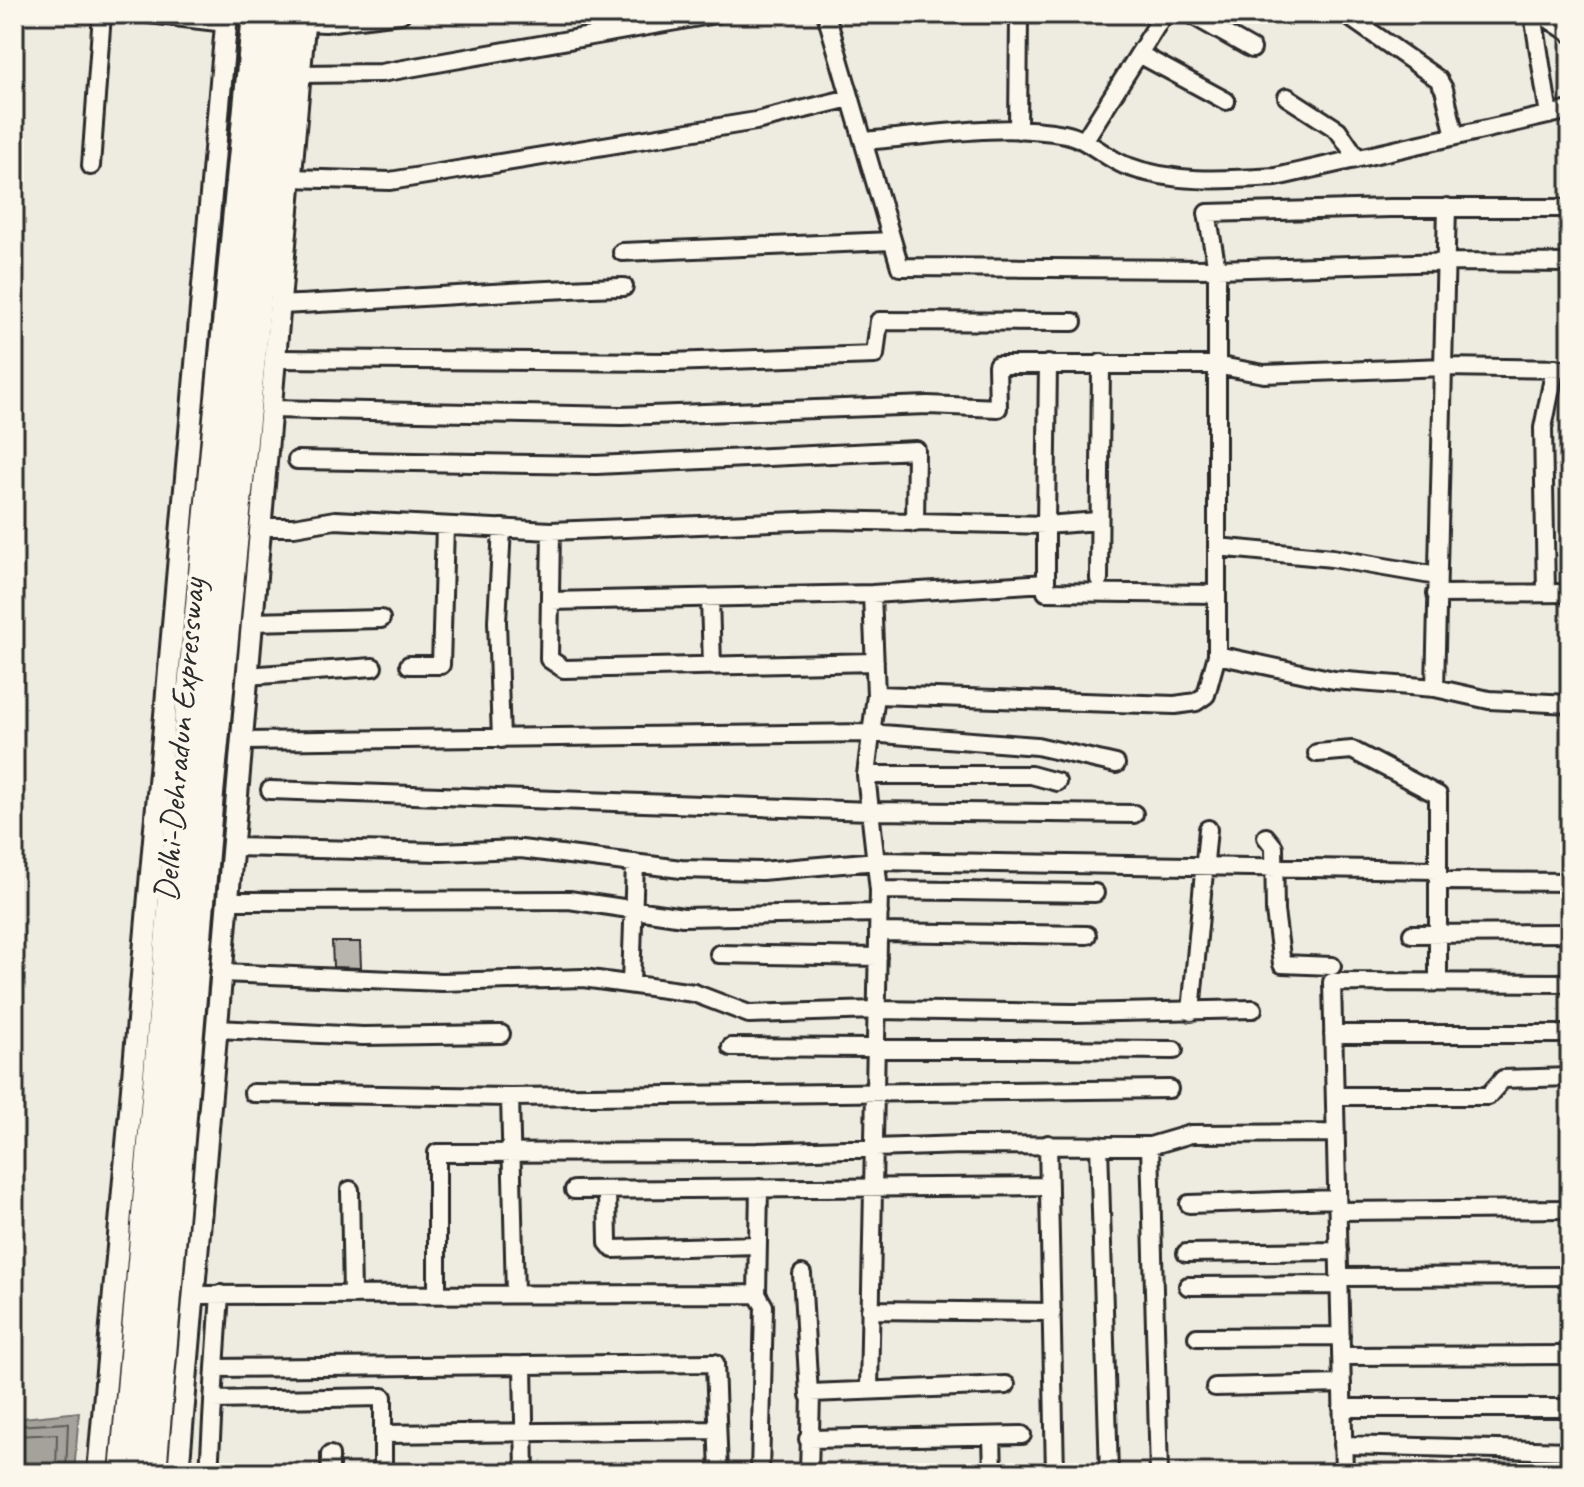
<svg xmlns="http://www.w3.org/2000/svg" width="1584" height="1487" viewBox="0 0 1584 1487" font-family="Caveat,sans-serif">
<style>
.water{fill:#a4a29a;stroke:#74726e;stroke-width:2}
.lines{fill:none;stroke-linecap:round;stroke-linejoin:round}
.shore{stroke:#5b5b57;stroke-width:2}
.building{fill:#b8b5ae;stroke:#2b2b2b;stroke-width:2}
.minor-casing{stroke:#2b2b2b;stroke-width:22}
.tertiary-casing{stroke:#2b2b2b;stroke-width:26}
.motorway-casing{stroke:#2b2b2b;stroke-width:34}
.minor{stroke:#fbf7ec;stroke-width:16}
.tertiary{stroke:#fbf7ec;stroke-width:20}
.motorway{stroke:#fbf7ec;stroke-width:28}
.labels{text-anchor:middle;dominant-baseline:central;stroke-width:7;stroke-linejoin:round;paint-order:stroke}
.street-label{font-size:34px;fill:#2b2b2b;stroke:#fbf7ec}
</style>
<rect width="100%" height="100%" fill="#eeebe0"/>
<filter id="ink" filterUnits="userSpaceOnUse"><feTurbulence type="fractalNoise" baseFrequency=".0125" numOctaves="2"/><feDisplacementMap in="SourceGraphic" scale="16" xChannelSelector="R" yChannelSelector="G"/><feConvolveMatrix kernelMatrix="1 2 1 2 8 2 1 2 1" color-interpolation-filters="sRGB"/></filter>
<g filter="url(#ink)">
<path class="water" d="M79 1412 74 1473H14V1419Z"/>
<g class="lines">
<path class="shore" d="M14 1426 68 1423 66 1473
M14 1436 57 1434 56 1473"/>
</g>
<path class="building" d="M332 942H360L361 968 333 967Z"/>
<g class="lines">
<g class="minor-casing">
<path id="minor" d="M149 14 226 23
M826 14 900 267 1217 269V655L1206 695 1196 702 1175 705 876 695
M1190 14 1252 49
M1345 14 1438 79 1444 89 1455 136
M1533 14 1549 115
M1541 14 1570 33
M305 22 325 23 401 14
M1139 54 1226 101
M300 74 381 73 716 14
M1287 97 1338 130 1357 158
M1018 130 1019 14
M863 141C928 136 1000 122 1065 134 1087 138 1104 157 1124 165 1173 184 1226 180 1276 177L1570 110
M1084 141 1164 14
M91 166 102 14
M290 178 390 181 756 121 850 98
M1570 208H1390L1207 213 1217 269 1447 262 1570 263
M622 252 892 241
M279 305C394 300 508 290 624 287
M274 359 669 362 875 355 879 321 1073 322
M1048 364 1046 525 1098 521
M269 409 622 416 928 405 998 408 997 365H1215L1264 374 1444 367 1570 369
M297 460 596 465 916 450 915 523
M259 527H294L335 520 551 531 824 520 1046 525V592L1217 594
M551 531 549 659 564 669 875 662
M1217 547 1332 558 1437 576
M1099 579 1101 363
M1546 592 1543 428 1555 368
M1436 594 1570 593
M710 598 712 666
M550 601 872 594 1046 583
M250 622 381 619
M1217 655 1334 680 1435 688 1489 700 1570 704
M409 665H441L445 526
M246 676 373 667
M1435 688 1447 207
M501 739 497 621 502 528
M240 741 869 733 1037 746 1116 764
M1317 753 1352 750 1438 795V982
M866 775H1031L1057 782
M270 790 871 811 1134 814
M1266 837 1274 847 1275 911 1282 964 1332 966
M232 847 440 852 521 849 681 869 761 871 877 861 1438 870
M1447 881 1570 882
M879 890 1095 893
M227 901 569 900 683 917 879 913
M878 932 1087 935
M1412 934 1570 933
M719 954 878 957
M221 973 442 982 583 978 694 993 749 1014 876 1010 1074 1013 1253 1009
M631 984 635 863
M1191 1012 1208 829
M216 1029 363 1036 501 1034
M1333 1034H1570
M731 1047 1174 1050
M253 1093 510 1097 1169 1089
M1335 1096H1488L1503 1079 1570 1077
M510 1097 515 1294
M1048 1144 1055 1473
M1099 1145 1109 1473
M1150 1146 1159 1473
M350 1190 352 1294
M574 1190 1049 1186
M607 1190 608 1243 613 1249 757 1245
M1189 1204 1337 1199
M1338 1211 1570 1209
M1186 1253 1339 1251
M802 1274 809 1395
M1339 1277 1570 1276
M1188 1286 1339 1285
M437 1294V1153L757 1152 962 1145 1150 1146 1191 1134 1336 1133
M757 1294 759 1188
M194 1295 757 1294 764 1306 760 1473
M870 1310 1052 1312
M1197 1337 1341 1336
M1341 1356 1570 1355
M523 1365 525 1473
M215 1368 220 1294
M1215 1387 1342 1384
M869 1390 879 890 866 775 876 695 872 594
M213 1400 383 1397V1473
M1342 1408H1570
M383 1434 717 1430
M992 1436 993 1473
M808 1439 1022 1435
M1343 1445 1570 1451
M209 1473 215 1368 715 1363 719 1473
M330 1473V1455
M809 1473 811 1393 1006 1385
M1344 1473 1332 982 1570 983"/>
</g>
<g class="tertiary-casing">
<path id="tertiary" d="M98 1473 227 14
M178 1473 305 14"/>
</g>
<g class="motorway-casing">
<path id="motorway" d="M124 1473 182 791 257 14
M152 1473 209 794 284 14"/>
</g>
<use href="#minor" class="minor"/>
<use href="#tertiary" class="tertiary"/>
<use href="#motorway" class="motorway"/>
</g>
</g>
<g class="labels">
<g class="street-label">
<text transform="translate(179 740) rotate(-85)">Delhi-Dehradun Expressway</text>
</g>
</g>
<rect width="1584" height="1487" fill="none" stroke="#fbf7ec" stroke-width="48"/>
<rect x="24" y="24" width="1536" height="1439" fill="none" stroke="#2b2b2b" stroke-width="3" filter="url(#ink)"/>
</svg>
